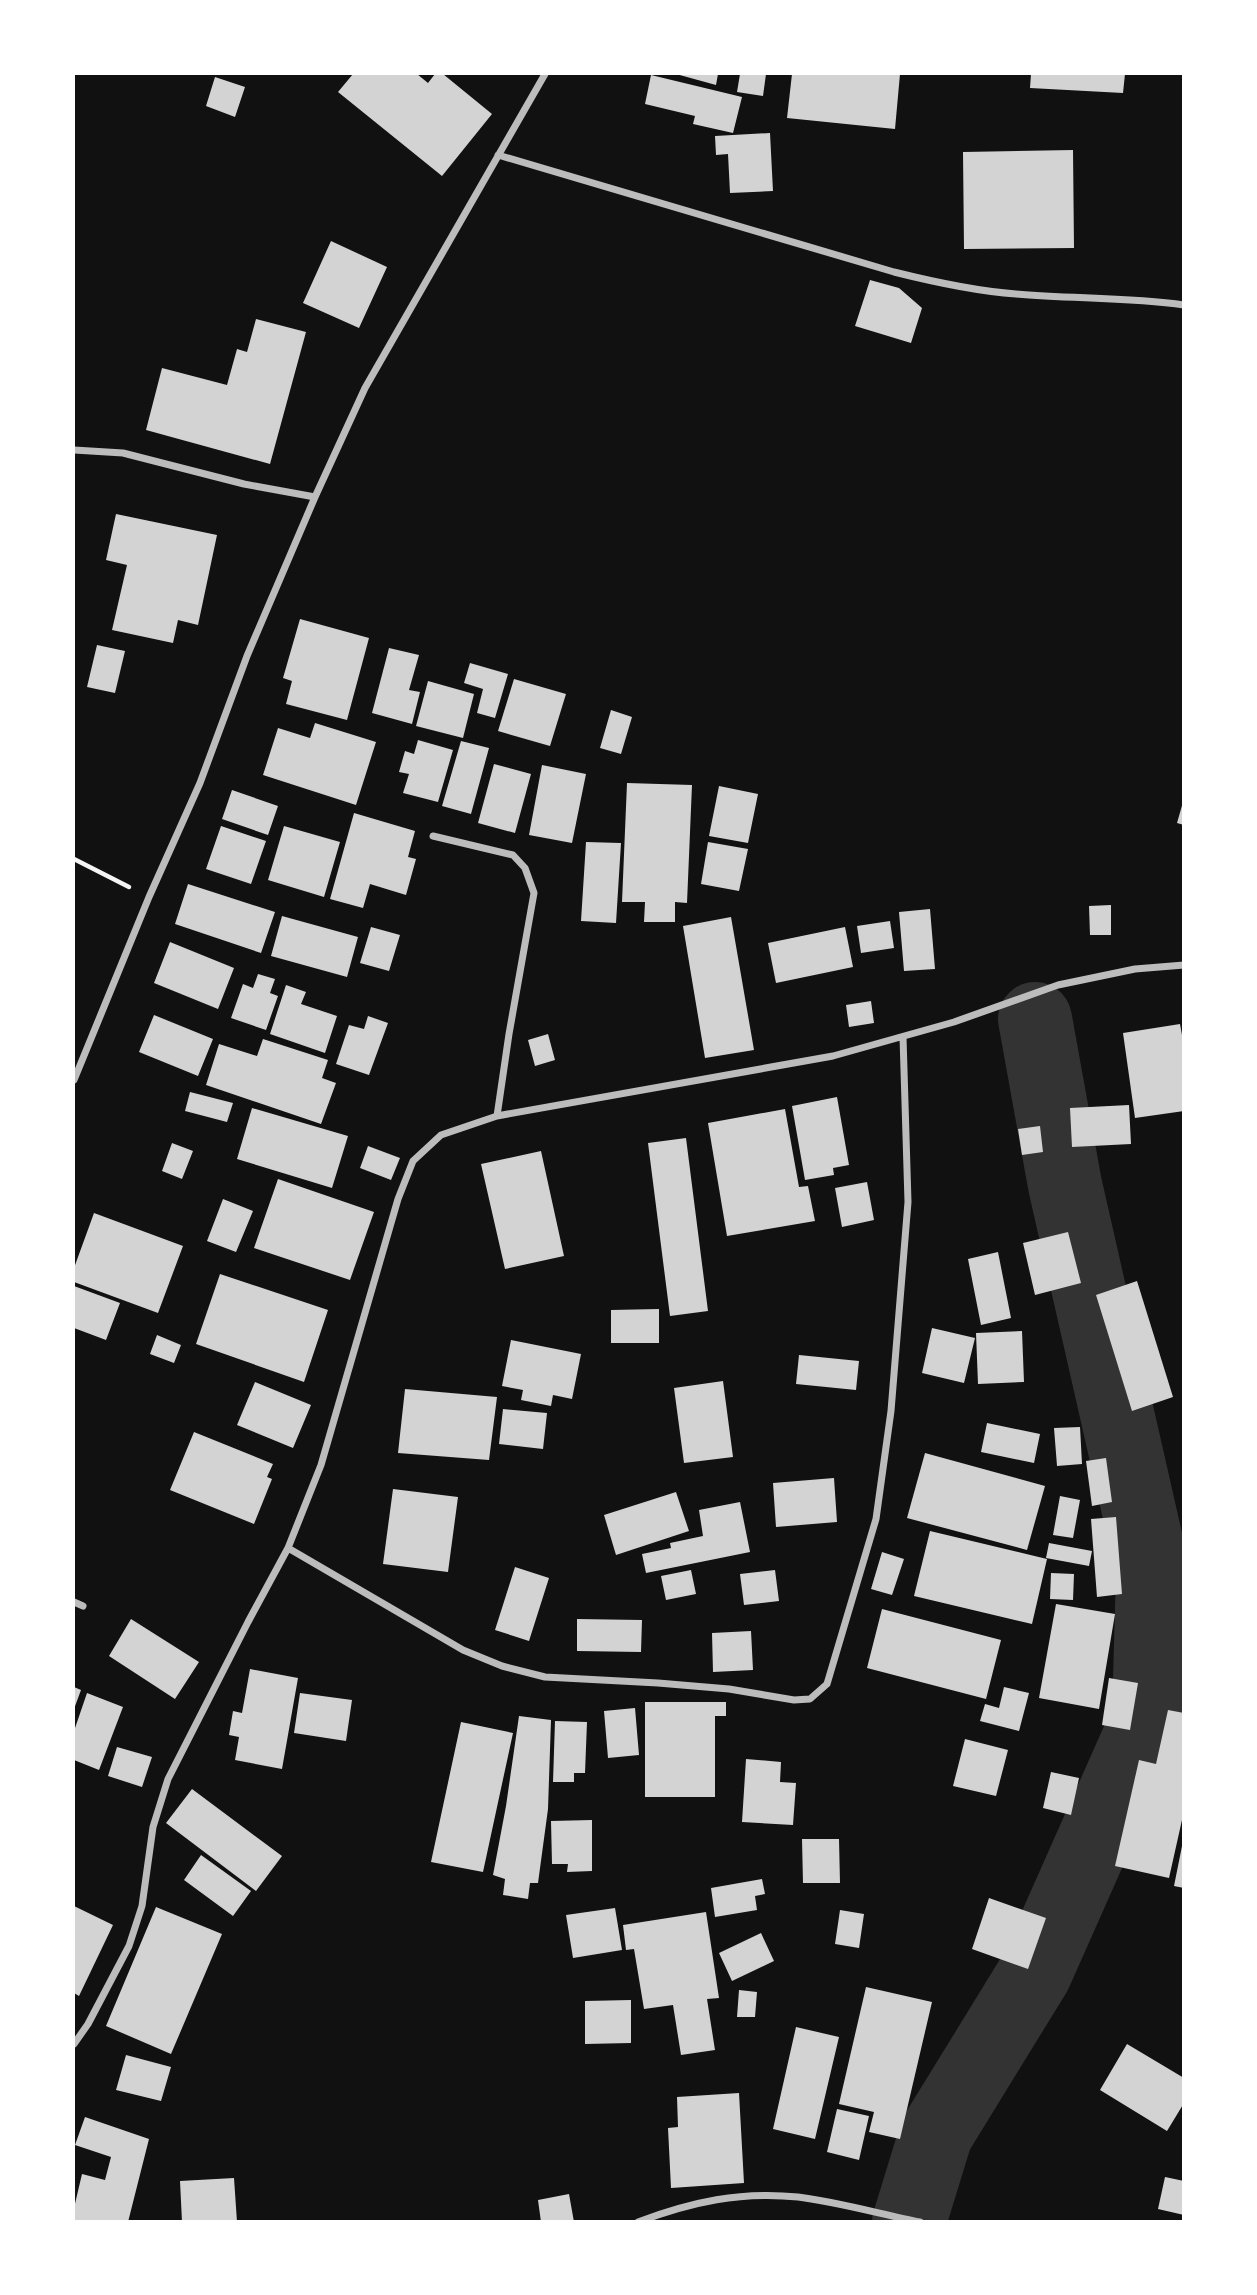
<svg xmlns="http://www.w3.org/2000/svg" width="1257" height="2295" viewBox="0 0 1257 2295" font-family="'PT Sans',sans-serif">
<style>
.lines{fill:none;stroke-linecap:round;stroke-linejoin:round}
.river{stroke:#333;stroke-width:74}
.building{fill:#d3d3d3}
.path{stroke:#f5f5f5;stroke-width:4.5}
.minor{stroke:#bcbcbc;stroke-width:7}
</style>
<rect width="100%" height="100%" fill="#111"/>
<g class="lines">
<path class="river" d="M909 2222 936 2134 1035 1973 1149 1716 1153 1572 1065 1185 1035 1019"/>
</g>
<path class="building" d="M353 74H417L428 83 435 74H443L492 114 442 176 338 92Z
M676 74H718L716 85Z
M740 74H766L763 96 737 92Z
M792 74H900L895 129 787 118Z
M1031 74H1125L1123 93 1030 88Z
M651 75 742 97 733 133 693 124 695 116 645 104Z
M215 77 245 87 235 117 206 106Z
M770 133 773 191 730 193 728 154 716 155 715 136Z
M1073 150 1074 248 964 249 963 152Z
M331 241 387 267 359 328 303 303Z
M870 280 899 288 922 308 911 343 855 326Z
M256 319 306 332 270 464 146 430 162 368 227 385 237 349 247 352Z
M116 514 217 535 198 625 178 620 173 643 112 630 127 565 106 560Z
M300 619 369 638 347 720 286 704 292 681 283 678Z
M97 645 125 651 115 693 87 687Z
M389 648 419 655 409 690 420 692 412 724 372 713Z
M470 663 508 674 495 718 477 713 483 689 464 683Z
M514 679 566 694 550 746 498 731Z
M428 681 474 694 463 738 416 726Z
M611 710 632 717 621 754 600 748Z
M315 723 376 742 356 805 263 775 278 728 310 738Z
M418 740 453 750 438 802 403 793 409 774 399 772 405 751 414 754Z
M461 741 489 748 471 814 442 806Z
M494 764 531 774 515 833 478 823Z
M542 765 586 774 572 843 529 835Z
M627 783 692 785 687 903 675 902V922H644L645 902H622Z
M719 786 758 794 748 843 709 836Z
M232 790 278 806 268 835 222 819Z
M1183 802H1184V825L1177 823Z
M354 813 415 831 408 857 416 859 406 895 370 884 363 908 330 899Z
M221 826 266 841 251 884 206 869Z
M284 826 340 842 324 897 268 880Z
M586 842 621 843 616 923 581 921Z
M708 842 748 849 739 891 701 884Z
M188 884 275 912 261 953 175 924Z
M1111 905V935H1090L1089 906Z
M930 909 935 969 904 971 899 912Z
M282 916 358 937 347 977 271 956Z
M731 917 754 1050 705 1058 683 926Z
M890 921 894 948 861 953 857 926Z
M371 927 400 935 389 971 360 963Z
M845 927 853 967 776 983 768 943Z
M170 942 234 968 218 1009 154 983Z
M258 974 275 979 270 993 278 996 266 1030 231 1018 243 984 253 988Z
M286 985 306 992 301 1004 337 1016 325 1053 270 1034Z
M871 1001 874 1023 849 1027 846 1005Z
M154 1015 213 1039 198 1076 139 1052Z
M368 1016 388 1023 369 1075 336 1064 349 1025 364 1029Z
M1180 1024 1184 1046V1111L1135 1118 1123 1033Z
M548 1034 555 1060 535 1066 528 1040Z
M263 1039 328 1060 322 1078 336 1083 321 1124 206 1085 219 1044 257 1056Z
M190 1092 233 1103 227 1122 185 1111Z
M837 1097 849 1165 833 1168 834 1175 805 1180 792 1106Z
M1129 1105 1131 1144 1072 1147 1070 1108Z
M252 1108 348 1136 332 1188 237 1159Z
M785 1109 799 1187 808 1186 815 1221 727 1236 708 1123Z
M1040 1126 1043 1152 1022 1155 1018 1129Z
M686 1138 708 1311 670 1316 648 1143Z
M172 1143 193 1151 182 1179 162 1171Z
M368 1146 400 1158 391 1180 360 1168Z
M541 1151 564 1256 505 1269 481 1164Z
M278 1179 374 1212 350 1280 254 1248Z
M867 1182 874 1220 842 1227 835 1188Z
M223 1199 253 1211 236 1252 207 1241Z
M94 1213 183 1246 158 1313 74 1282V1268Z
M1068 1232 1081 1283 1035 1295 1023 1243Z
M998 1252 1011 1318 981 1325 968 1259Z
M220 1274 328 1310 304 1382 196 1344Z
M1137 1281 1173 1397 1132 1411 1096 1295Z
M74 1286 120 1303 106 1340 74 1328Z
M659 1309V1343H611V1310Z
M932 1328 975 1338 964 1383 922 1373Z
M1022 1331 1024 1382 978 1384 976 1333Z
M157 1335 181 1345 174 1363 150 1354Z
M511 1340 581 1354 572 1399 553 1395 551 1406 521 1400 523 1390 502 1386Z
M799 1355 859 1361 856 1390 796 1384Z
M723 1381 733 1457 684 1463 674 1388Z
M255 1382 311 1405 293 1448 237 1425Z
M405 1389 497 1397 489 1460 398 1453Z
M503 1409 547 1413 543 1449 499 1444Z
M987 1423 1040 1434 1034 1463 981 1452Z
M1080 1427 1082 1464 1057 1466 1054 1428Z
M194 1432 273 1464 267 1477 272 1479 254 1524 170 1490Z
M925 1453 1045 1486 1027 1550 907 1518Z
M1106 1458 1112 1502 1092 1506 1086 1461Z
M834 1478 837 1522 776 1527 773 1483Z
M393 1489 458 1497 448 1572 383 1564Z
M676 1492 689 1531 616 1555 604 1515Z
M1060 1496 1080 1500 1073 1538 1053 1535Z
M740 1502 750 1552 646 1573 642 1554 671 1548 670 1543 703 1536 699 1510Z
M1116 1517 1122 1594 1097 1597 1091 1519Z
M930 1531 1047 1559 1032 1624 914 1596Z
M1049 1543 1092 1551 1089 1566 1046 1558Z
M882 1552 904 1559 892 1595 871 1589Z
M515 1567 549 1578 529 1641 495 1630Z
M691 1570 696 1594 666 1600 661 1576Z
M775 1570 779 1601 744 1605 740 1574Z
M1051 1573 1074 1574 1073 1600 1050 1599Z
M1056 1604 1115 1614 1099 1709 1039 1698Z
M882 1609 1001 1640 986 1699 867 1668Z
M131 1619 199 1662 175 1699 109 1656Z
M577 1619 642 1620 641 1652 577 1651Z
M751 1631 753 1670 713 1672 712 1633Z
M250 1669 298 1678 282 1769 235 1760 239 1737 229 1735 233 1711 242 1713Z
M1109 1678 1138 1683 1130 1730 1102 1725Z
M74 1687 81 1690 74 1709Z
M1004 1687 1029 1693 1019 1731 980 1721 985 1704 999 1708Z
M87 1693 123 1707 99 1770 74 1760V1731Z
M300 1693 352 1700 346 1741 294 1733Z
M645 1702H726V1716H715V1797H645Z
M635 1708 639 1755 608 1758 604 1711Z
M1168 1710 1184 1713V1811L1169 1878 1115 1866 1139 1760 1156 1764Z
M519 1716 551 1720 548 1809 538 1883H530L528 1899 503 1895 505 1879 493 1875 506 1806Z
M555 1721 587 1722 585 1773H574V1782H553Z
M461 1722 513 1733 483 1872 431 1862Z
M965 1739 1008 1750 996 1796 953 1786Z
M117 1747 152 1757 142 1787 108 1776Z
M746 1759 781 1762 780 1782 796 1783 793 1825 742 1822Z
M1051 1772 1079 1778 1071 1815 1043 1808Z
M192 1789 282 1856 256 1891 166 1823Z
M592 1820V1871L567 1872 568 1864H552L551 1821Z
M802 1839H839L840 1883H803Z
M1182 1846H1184V1888L1174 1886Z
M201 1855 251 1891 233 1916 184 1880Z
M762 1879 765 1894 755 1896 757 1910 715 1917 711 1888Z
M989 1898 1046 1918 1028 1969 972 1949Z
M74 1906 113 1925 79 1996 74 1993Z
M156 1907 222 1934 171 2054 106 2026Z
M615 1908 622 1950 573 1958 566 1915Z
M840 1910 864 1914 859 1948 835 1944Z
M706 1912 719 1998 707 1999 715 2050 681 2055 673 2005 644 2009 634 1949 626 1950 623 1925Z
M761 1933 774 1961 732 1981 719 1953Z
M866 1987 932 2002 900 2139 869 2132 874 2112 839 2104Z
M739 1990 757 1992 755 2017H737Z
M631 2000V2043L585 2044V2001Z
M796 2027 839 2037 815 2139 773 2129Z
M1127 2044 1184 2078V2103L1167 2131 1100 2090Z
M126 2055 171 2067 161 2101 116 2090Z
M739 2093 744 2183 671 2188 668 2128 678 2127 677 2097Z
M837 2109 869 2116 859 2160 827 2152Z
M85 2117 149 2139 128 2222 74 2220V2208L82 2174 105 2180 111 2157 75 2145Z
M1165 2177 1184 2181V2215L1158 2209Z
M234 2178 237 2222H182L180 2181Z
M569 2194 574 2222H541L538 2200Z"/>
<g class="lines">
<path class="path" d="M74 859 129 887"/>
<path class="minor" d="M498 155 894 272C934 282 974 291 1016 294 1072 299 1128 297 1184 305
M74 450 123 453 244 484 315 497
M433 836 513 855 525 868 534 893 509 1034 497 1116
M74 1080 149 897 200 783 247 656 315 497 365 388 545 74
M288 1548 463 1650 502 1666 545 1677 658 1683 729 1689 794 1700 810 1699 827 1684 876 1519 891 1411 908 1202 903 1037
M74 1602 83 1606
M74 2044 88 2024 129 1946 142 1906 153 1827 168 1779 248 1622 288 1548 321 1465 398 1199 413 1161 441 1135 497 1116 833 1056 954 1022 1058 985 1135 969 1184 965
M638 2222C691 2202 741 2191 798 2197 838 2202 880 2214 920 2222"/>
</g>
<rect width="1257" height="2295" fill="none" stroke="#ffffff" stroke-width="150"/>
</svg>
